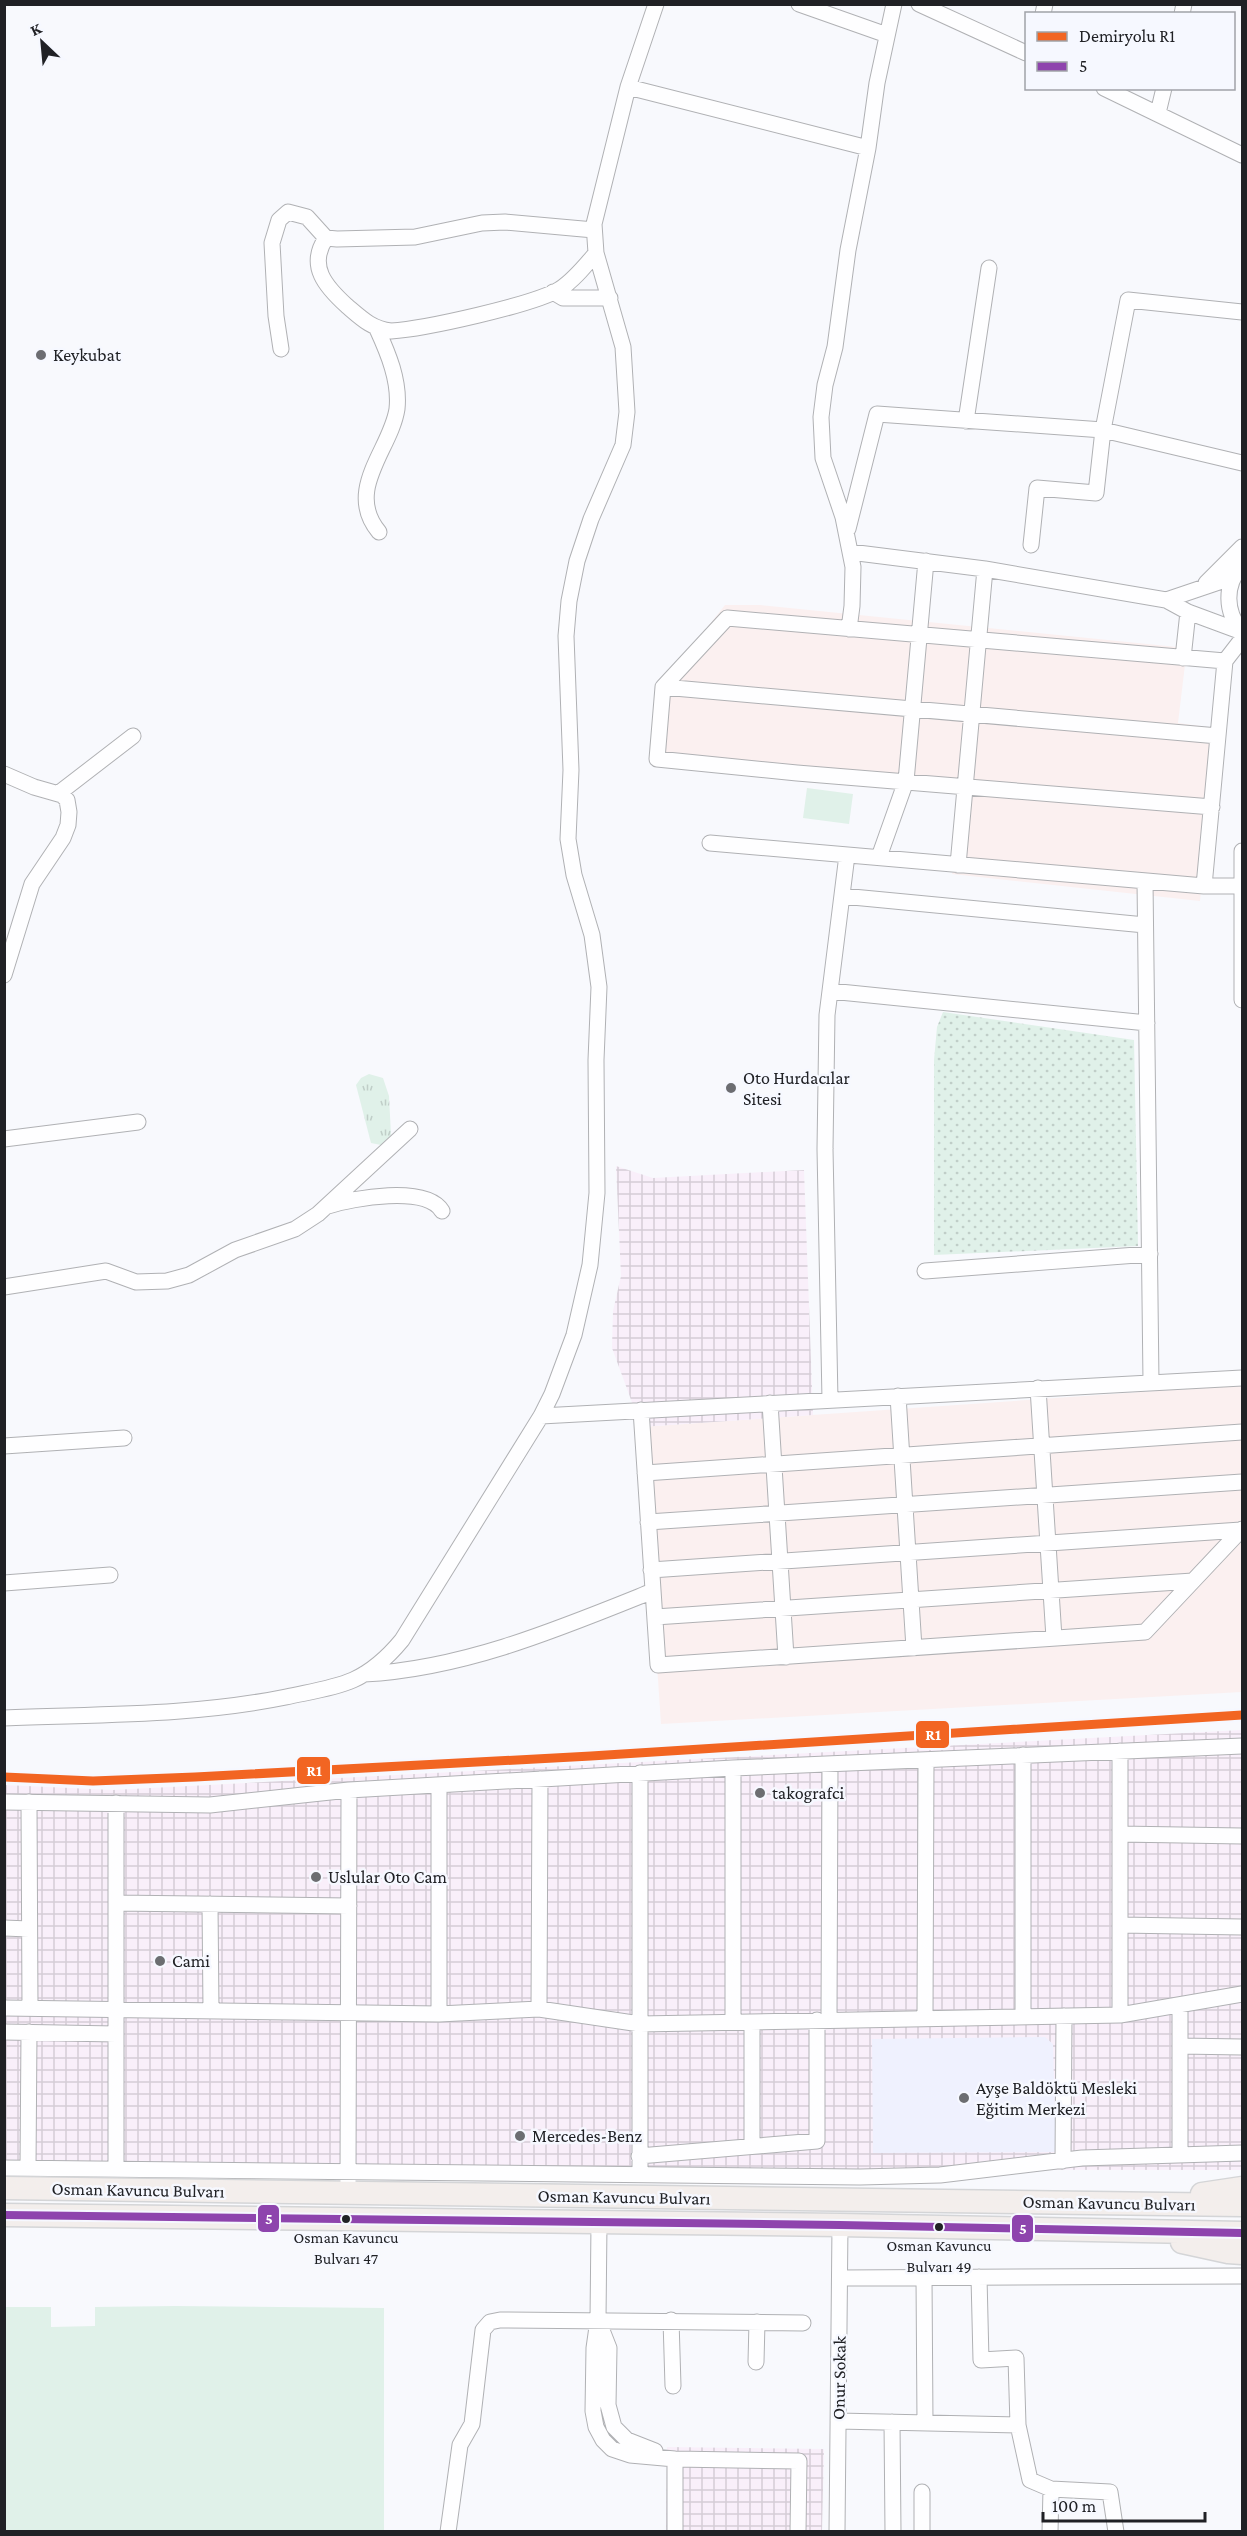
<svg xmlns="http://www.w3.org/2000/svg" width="1247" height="2536" viewBox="0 0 1247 2536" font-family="'Crimson Pro',serif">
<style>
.commercial{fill:#fbf0f0}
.industrial{fill:url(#industrial-grid)}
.built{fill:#eff1fe}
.grass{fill:url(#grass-tufts)}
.park{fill:url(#park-dots)}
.pitch{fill:#e0f1e9}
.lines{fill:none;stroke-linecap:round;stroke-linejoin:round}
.minor-casing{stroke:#b0b1b4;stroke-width:17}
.highway-casing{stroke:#d4d5d7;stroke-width:25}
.minor{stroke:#fefeff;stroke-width:15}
.highway{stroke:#f3eeec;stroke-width:22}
.bus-1-casing{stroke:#f6f8ff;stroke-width:12}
.bus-1{stroke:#8e44ad;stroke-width:8}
.rail-1-casing{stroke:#f6f8ff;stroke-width:14}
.rail-1{stroke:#f26522;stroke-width:9}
.poi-dot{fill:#6c6d71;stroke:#f6f8ff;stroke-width:2}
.bus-dot{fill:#202125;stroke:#f6f8ff;stroke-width:2}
.labels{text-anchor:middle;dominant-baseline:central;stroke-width:5;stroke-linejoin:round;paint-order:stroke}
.bus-label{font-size:16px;fill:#202125;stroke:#f6f8ff}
.poi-label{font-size:18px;fill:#202125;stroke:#f6f8ff;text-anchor:start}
.street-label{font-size:18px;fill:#202125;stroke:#f6f8ff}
.line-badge{stroke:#f6f8ff;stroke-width:2}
.badge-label{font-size:16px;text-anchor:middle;font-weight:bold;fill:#fff}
</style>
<defs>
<pattern id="industrial-grid" width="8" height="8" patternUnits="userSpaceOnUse" patternTransform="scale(1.5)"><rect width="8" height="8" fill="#f9effa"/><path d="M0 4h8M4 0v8" fill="none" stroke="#d5cdd6"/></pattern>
<pattern id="grass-tufts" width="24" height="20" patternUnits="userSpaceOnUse" patternTransform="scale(1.5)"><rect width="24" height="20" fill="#e0f1e9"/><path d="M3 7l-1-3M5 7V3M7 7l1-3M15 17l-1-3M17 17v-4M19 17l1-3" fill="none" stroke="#c0cec8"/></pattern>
<pattern id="park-dots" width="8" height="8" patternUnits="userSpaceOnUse" patternTransform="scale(1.5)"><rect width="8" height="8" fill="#e0f1e9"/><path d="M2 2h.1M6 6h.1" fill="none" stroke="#c0cec8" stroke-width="1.8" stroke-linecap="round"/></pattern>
</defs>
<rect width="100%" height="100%" fill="#f8f9fd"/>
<path class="commercial" d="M725 605H760L1187 648 1178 723 1215 728 1200 901 952 874 957 860 959 784 651 763 665 681Z
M1242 1385V1692L661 1724 641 1427Z"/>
<path class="industrial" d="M616 1166 653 1178 804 1170 813 1415 641 1427 612 1348 613 1311 621 1276Z
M1242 1730V2170L5 2169V1785L113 1790Z
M667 2447 824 2449 822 2531 666 2532Z"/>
<path class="built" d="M1045 2037 1053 2044 1056 2152 873 2153 872 2039Z"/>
<path class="grass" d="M369 1074 383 1078 389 1096 391 1135 381 1145 371 1143 356 1085 361 1078Z"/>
<path class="park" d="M943 1012 1134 1040 1138 1246 934 1255V1060L937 1027Z"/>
<path class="pitch" d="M807 788 853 794 849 824 803 818Z
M175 2306 384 2308V2531H5V2307H51V2327L95 2326V2307Z"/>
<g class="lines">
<g class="minor-casing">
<path id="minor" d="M799 4 887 35
M919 4 1026 53
M1043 14 1045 4
M1182 14 1184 4
M628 87 868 148
M1104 88 1242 155
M1158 113 1164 88
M326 238C307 266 326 287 347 306 361 318 372 329 391 331 424 329 533 305 560 289 574 280 585 266 596 253
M553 292 563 298H610
M377 329C388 353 400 381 397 409 391 449 344 490 379 532
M281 349 276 316 272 243 279 220 288 212 307 217 326 238 337 239 415 237 482 223 505 222 594 230
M966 421 989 268
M848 529 877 414 1103 430 1242 463
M1031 545 1037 488 1096 493 1103 430 1128 300 1242 312
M850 552 985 569 1166 600 1188 612 1242 632
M1242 565C1224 585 1225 612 1242 632
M1206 583 1242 547
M1166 600 1234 577
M849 629 852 606 853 567 843 517 823 458 821 417 825 385 835 347 848 250 868 148 877 83 894 4
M1183 658 1188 612
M663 687 1218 736
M4 774 34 787 62 795 67 800 69 812 68 825 63 838 32 884 4 975
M59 793 133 736
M1212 807 797 773 657 759 663 687 727 618 1225 661
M710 843 1204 886H1242
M1242 851V1000
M879 857 906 781 926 561
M958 865 985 569
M1145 881 1151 1382
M1204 886 1225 661 1242 639
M842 896 1145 925
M830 991 1147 1023
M4 1139 138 1122
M328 1206C353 1198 426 1185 442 1211
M925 1271 1150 1254
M4 1287 106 1271 136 1282 167 1281 189 1275 235 1250 295 1229 318 1214 410 1129
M1038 1388 1054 1638
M898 1396 914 1648
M830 1400 825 1149 827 1015 847 855
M770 1403 786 1657
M641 1410 658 1665 1145 1632 1242 1529
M541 1416 1242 1378
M4 1446 124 1438
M645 1473 1242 1432
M648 1522 1242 1482
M651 1570 1241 1530
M4 1583 110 1575
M655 1617 1193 1581
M364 1674C464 1669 561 1628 653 1591
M4 1718C99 1714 193 1716 286 1697 308 1692 332 1689 353 1680 373 1671 388 1657 402 1640L541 1416 552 1394 574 1335 590 1265 597 1193 596 1060 599 987 592 935 574 875 568 839 571 770 566 636 569 601 577 561 591 519 623 445 627 412 623 347 596 253 594 224 628 87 656 4
M439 1785V2014
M4 1802 210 1805 349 1790 733 1768 1242 1746
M29 1802 30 2008
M1120 1834 1242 1836
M116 1903 349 1906
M210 1904 211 2011
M1120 1925 1242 1927
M4 1928 29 1929
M4 2008 439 2014 539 2009 640 2024 1120 2015 1242 1994
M539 2009 540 1779
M1120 2015V1751
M1023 2017V1755
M925 2018 926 1760
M829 2020 830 1764
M733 2022V1768
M4 2032 116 2034
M1180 2046 1242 2047
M752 2146V2022
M1180 2155V2005
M639 2156 817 2141V2020
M1063 2161 1064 2016
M4 2168 860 2177 940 2175 1082 2158 1242 2153
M28 2168 29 2032
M116 2169V1803
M640 2175V1773
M348 2183 349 1790
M599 2223 598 2320 594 2348 593 2411 596 2427 603 2440 612 2449 630 2455 675 2459 799 2461 798 2532
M924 2277 925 2423
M979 2277 981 2360 1016 2358 1018 2425 1030 2480 1051 2489 1110 2492 1116 2532
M840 2278 1242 2276
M598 2320 609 2348 608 2405 614 2427 627 2440 655 2451
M671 2320 673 2386
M756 2362 757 2322
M838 2421 1018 2425
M892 2422 893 2532
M675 2459V2532
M922 2492V2532
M448 2532 460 2445 472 2424 483 2330 490 2322 500 2320 803 2323
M837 2532 840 2225
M1050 2532 1051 2489"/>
</g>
<g class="highway-casing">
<path id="highway" d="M4 2188 1242 2205
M1202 2194 1242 2188
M4 2215 840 2225 1242 2233
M1182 2242 1228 2252 1242 2253"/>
</g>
<use href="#minor" class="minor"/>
<use href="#highway" class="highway"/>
<g class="bus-1-casing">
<path id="bus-1" d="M4 2215 840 2225 1242 2233"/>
</g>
<use href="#bus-1" class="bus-1"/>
<g class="rail-1-casing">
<path id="rail-1" d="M4 1777 93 1781 195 1777 591 1756 1242 1715"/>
</g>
<use href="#rail-1" class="rail-1"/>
</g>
<g class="poi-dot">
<circle cx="41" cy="355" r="6"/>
<circle cx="731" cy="1088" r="6"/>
<circle cx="760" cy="1793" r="6"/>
<circle cx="316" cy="1877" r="6"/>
<circle cx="160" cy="1961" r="6"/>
<circle cx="964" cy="2098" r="6"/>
<circle cx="520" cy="2136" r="6"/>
</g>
<g class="bus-dot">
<circle cx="346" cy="2219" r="5"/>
<circle cx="939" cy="2227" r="5"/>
</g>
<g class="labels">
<g class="bus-label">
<text x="346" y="2237">Osman Kavuncu<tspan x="346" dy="21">Bulvarı 47</tspan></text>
<text x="939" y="2245">Osman Kavuncu<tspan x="939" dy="21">Bulvarı 49</tspan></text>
</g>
<g class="poi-label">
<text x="53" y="355">Keykubat</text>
<text x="743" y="1078">Oto Hurdacılar<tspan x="743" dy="21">Sitesi</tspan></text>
<text x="772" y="1793">takografci</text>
<text x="328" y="1877">Uslular Oto Cam</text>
<text x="172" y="1961">Cami</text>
<text x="976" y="2088">Ayşe Baldöktü Mesleki<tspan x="976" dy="21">Eğitim Merkezi</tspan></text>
<text x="532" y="2136">Mercedes-Benz</text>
</g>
<g class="street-label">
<text transform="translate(138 2190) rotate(1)">Osman Kavuncu Bulvarı</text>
<text transform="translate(624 2197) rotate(1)">Osman Kavuncu Bulvarı</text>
<text transform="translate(1109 2203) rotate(1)">Osman Kavuncu Bulvarı</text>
<text transform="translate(839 2378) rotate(-89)">Onur Sokak</text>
</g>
</g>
<g class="line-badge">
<rect x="915" y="1720" width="35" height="29" rx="6" fill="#f26522"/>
<rect x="296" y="1756" width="35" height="29" rx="6" fill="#f26522"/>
<rect x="257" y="2204" width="23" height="29" rx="6" fill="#8e44ad"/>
<rect x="1011" y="2214" width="23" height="29" rx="6" fill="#8e44ad"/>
</g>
<g class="badge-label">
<text x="933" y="1740">R1</text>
<text x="314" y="1776">R1</text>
<text x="269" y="2224">5</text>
<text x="1023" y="2234">5</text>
</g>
<rect width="1247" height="2536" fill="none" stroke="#202125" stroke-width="12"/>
<rect x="1025" y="12" width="210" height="78" fill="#f6f8ff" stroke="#a0a2a8" stroke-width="1.5"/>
<rect x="1037" y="32" width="30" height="9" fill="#f26522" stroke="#a0a2a8" stroke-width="1.5"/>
<text x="1079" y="42" font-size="18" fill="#202125">Demiryolu R1</text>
<rect x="1037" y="62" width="30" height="9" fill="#8e44ad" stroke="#a0a2a8" stroke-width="1.5"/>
<text x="1079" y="72" font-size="18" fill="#202125">5</text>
<g transform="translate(42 42) rotate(334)" stroke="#f6f8ff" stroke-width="4.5" paint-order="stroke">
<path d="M0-4.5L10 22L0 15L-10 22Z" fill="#202125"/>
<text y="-9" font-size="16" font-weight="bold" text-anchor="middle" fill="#202125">K</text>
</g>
<path d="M1043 2512v9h162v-9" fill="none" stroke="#202125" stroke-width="3"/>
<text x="1052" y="2512" font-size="18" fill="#202125" stroke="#f6f8ff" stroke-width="4.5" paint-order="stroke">100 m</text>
</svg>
